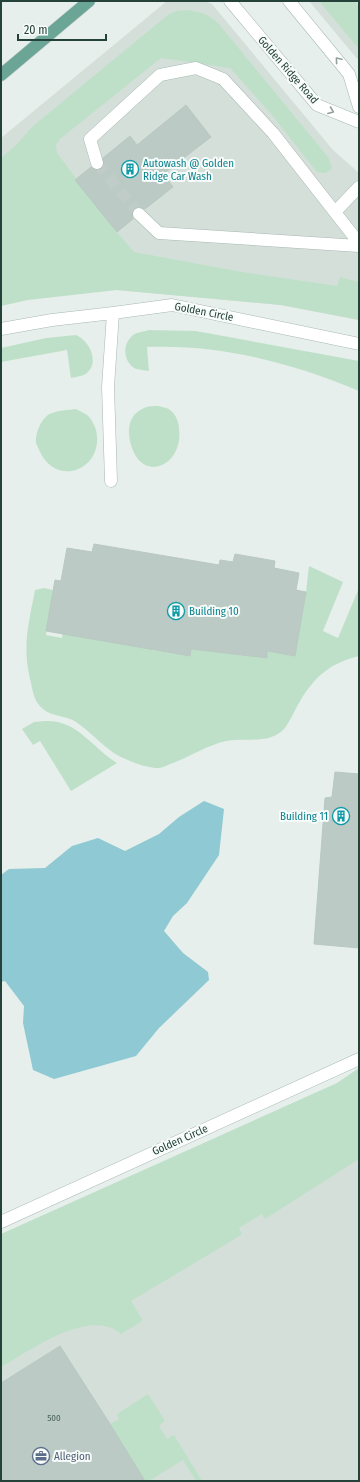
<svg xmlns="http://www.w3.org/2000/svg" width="360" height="1482" viewBox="0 0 360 1482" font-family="'Fira Sans Condensed',sans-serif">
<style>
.built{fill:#d4dfda}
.green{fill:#bfe0c8}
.water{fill:#8ec9d4}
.building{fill:#bbcac4;stroke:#b8c9c2}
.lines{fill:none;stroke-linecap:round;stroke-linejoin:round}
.minor-tunnel{stroke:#bfccc8;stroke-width:12;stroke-dasharray:12 6;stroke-linecap:butt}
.minor-casing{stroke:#a8b8b2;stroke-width:13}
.major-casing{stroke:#c2cac8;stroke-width:13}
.minor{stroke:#fff;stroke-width:12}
.major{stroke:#6aa596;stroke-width:12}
.oneway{stroke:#92a09c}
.labels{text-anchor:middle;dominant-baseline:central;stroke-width:4;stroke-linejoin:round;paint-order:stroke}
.number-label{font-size:9px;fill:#4a645c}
.street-label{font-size:11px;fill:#24423a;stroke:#f7fbf9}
.culture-label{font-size:11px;fill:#0d838f;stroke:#f7fbf9;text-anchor:start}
.service-label{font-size:11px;fill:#4e5e75;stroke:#f7fbf9;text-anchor:start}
</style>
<rect width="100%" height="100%" fill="#e6efeb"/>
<path class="built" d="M167 1H205L212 4 333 150 359 173V320L281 305 117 290 1 166V138Z
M309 1H359V61Z
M359 1138V1481H1V1321Z"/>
<path class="green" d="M319 1H354L359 7V49Z
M188 10C201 12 209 14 219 24L328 157 332 168C327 174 323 174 316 171L272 115 230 68 161 58 60 139 56 145 57 153 117 232 134 252 242 272 337 286 340 277 359 282V320L281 305 117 290 28 300 1 306V158L16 145 33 126 169 14 177 11Z
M149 330 196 331 359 361V391C292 363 221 344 147 347L149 371C145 370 138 370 134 368 124 361 122 346 131 337 135 332 143 332 149 330Z
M76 335C89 340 100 362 87 373 83 376 76 377 71 378L67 350 1 362V348L46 338Z
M159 406C162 407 168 408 170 410 176 414 179 423 179 429 184 466 140 486 130 441 127 427 130 414 144 408 148 406 154 406 159 406Z
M76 409C80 411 84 413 87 415 91 418 95 426 96 430 105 468 58 489 40 452 39 449 37 446 36 443 35 433 42 416 52 413 60 410 68 410 76 409Z
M309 566 343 582 323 631 338 638 359 588V656C330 663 314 677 299 703 294 711 290 722 284 729 269 745 245 737 226 741 208 745 191 756 173 763 169 764 163 768 159 768 147 769 120 758 111 751 99 742 89 731 76 722 66 715 52 717 43 709 33 701 33 690 30 679 22 646 29 622 35 590L44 588 53 590 46 635 62 638 63 630 90 638 127 645 153 643 152 650 190 656 191 649 216 652 218 643 295 656 306 592Z
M45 721C49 721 54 721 58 722 81 727 97 751 117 763L71 791 40 741 33 745 22 729 34 722Z
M359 1068V1159L265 1219 262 1214 239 1228 242 1234 233 1240 131 1301 142 1319 141 1322 121 1334C118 1332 115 1329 111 1328 79 1315 28 1352 1 1367V1234L337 1083Z
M148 1394 165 1421 159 1426 167 1439 174 1435 202 1481H196L183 1460 149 1481H145L110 1424 119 1419 117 1414Z"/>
<path class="water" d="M204 801 224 809 219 855 187 903 173 916 164 931 183 953 208 972 209 980 159 1028 136 1056 54 1079 33 1070 23 1023 24 1006 5 981 1 982V875L9 869 45 868 72 846 98 838 125 851 159 834 179 817Z"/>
<path class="building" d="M186 105 211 137 163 174 173 187 145 209 140 207 134 209 132 213 133 219 117 232 75 180 91 167 96 170 102 168 104 164 103 158 130 136 137 145Z
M94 544 219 565 220 560 233 562 235 554 275 561 274 568 299 573 296 590 306 592 295 656 267 651V658L191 649 190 656 46 631 55 580 61 581 67 548 92 552Z
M335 772 359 774V948L314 944 325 798 332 797Z
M60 1346 110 1424 145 1481H1V1383Z"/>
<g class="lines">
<path class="minor-tunnel" d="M97 163 139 214"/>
<g class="minor-casing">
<path id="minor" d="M230 1 317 105 359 122
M289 1 349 74 359 107
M97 163 90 139 160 75 196 68 223 79 273 133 359 243
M335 212 359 187
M139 214 159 233 359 246
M1 329 52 320 113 313 172 305 359 344
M111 481 108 387 113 313
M1 1222 359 1059"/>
</g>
<g class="major-casing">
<path id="major" d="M1 75 89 1"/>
</g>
<use href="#minor" class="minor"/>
<use href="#major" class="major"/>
</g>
<defs><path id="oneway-chevron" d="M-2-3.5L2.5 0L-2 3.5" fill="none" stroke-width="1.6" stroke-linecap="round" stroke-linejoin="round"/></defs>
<g class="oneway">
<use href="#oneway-chevron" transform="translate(338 60) rotate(-130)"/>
<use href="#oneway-chevron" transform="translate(331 111) rotate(22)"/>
</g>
<defs>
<g id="building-ring" transform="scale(0.9)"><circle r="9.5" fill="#f7fbf9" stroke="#0f9aa8" stroke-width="1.5"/><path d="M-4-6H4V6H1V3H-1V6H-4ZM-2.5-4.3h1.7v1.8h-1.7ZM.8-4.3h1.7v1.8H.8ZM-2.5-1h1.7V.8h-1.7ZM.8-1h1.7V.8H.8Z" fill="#0f9aa8"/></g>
<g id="office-ring" transform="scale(0.9)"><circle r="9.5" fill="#f7fbf9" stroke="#5c6f8a" stroke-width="1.5"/><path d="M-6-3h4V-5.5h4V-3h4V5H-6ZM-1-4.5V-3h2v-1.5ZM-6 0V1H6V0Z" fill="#5c6f8a"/></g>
</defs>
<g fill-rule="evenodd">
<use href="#building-ring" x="130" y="169"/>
<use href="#building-ring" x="176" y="611"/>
<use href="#building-ring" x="341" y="816"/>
<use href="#office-ring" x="41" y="1456"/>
</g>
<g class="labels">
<g class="number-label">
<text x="54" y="1418">500</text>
</g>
<g class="street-label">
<text transform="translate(288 70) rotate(49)">Golden Ridge Road</text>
<text transform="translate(204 312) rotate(11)">Golden Circle</text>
<text transform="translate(180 1140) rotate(-24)">Golden Circle</text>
</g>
<g class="culture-label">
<text x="143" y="163">Autowash @ Golden<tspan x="143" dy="13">Ridge Car Wash</tspan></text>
<text x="189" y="611">Building 10</text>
<text x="328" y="816" text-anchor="end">Building 11</text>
</g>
<g class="service-label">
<text x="54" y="1456">Allegion</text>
</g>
</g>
<rect width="360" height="1482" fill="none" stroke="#24423a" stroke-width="4"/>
<path d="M18 34v6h88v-6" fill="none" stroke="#24423a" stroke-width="2"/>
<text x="24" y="34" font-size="12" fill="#24423a" stroke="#f7fbf9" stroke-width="3" paint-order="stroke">20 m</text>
</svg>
